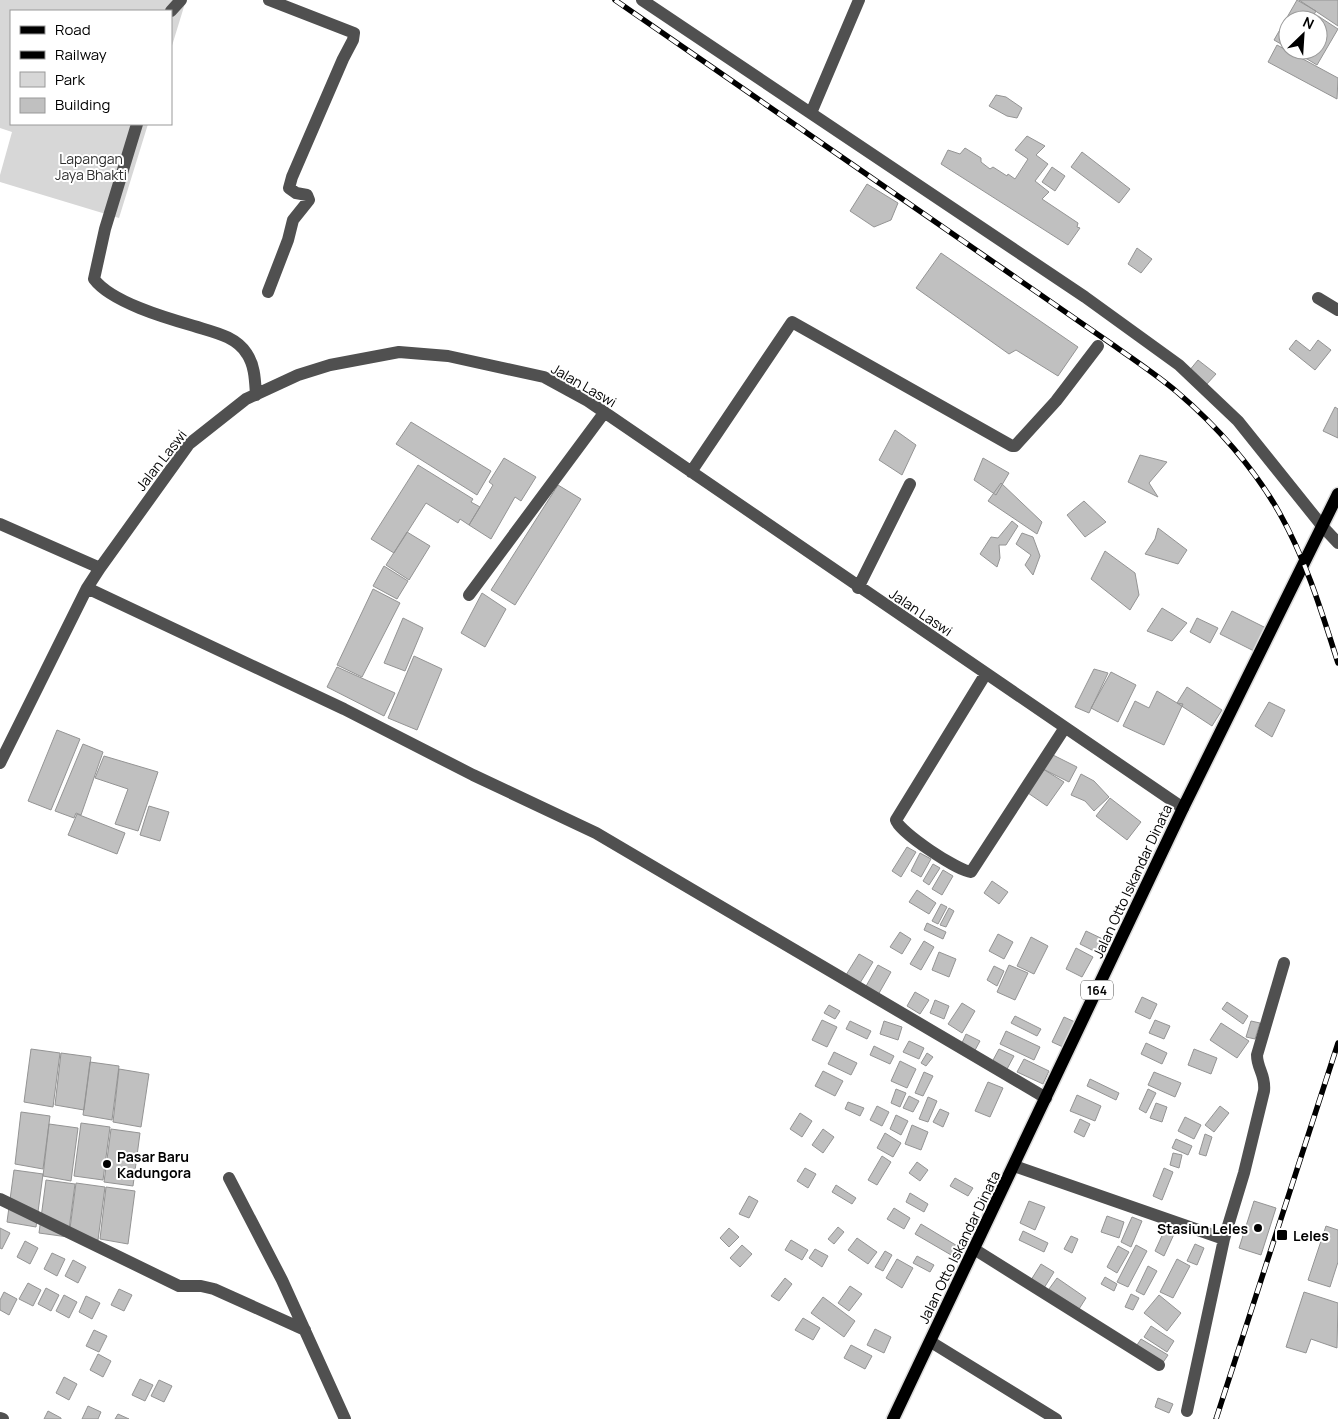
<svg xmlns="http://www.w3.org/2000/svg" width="1338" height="1419" viewBox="0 0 1338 1419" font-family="Manrope,sans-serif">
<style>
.green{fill:#d7d7d7}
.building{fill:#c0c0c0;stroke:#949494}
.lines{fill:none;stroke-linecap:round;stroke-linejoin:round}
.major-casing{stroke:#dbdbdb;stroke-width:15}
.minor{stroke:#505050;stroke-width:12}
.major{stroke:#000;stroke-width:12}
.rail-casing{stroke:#000;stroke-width:5.5}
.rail{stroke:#fff;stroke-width:4;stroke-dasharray:11;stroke-linecap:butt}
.poi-dot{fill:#000;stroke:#fff;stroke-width:2}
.labels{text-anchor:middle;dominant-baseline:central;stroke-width:4;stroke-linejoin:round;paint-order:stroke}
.shield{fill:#fff;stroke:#4c4c4c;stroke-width:1}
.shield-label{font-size:12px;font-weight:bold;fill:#000}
.park-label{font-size:14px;fill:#2e2e2e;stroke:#fff}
.street-label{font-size:14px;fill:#000;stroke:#fff}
.poi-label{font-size:14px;font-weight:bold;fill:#000;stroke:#fff;text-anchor:start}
</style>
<rect width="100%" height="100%" fill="#fff"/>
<path class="green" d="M0 0H186L171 49V11H11V124H148L119 218 0 182V175L12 132 0 128Z"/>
<path class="building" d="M1297 0 1316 11 1311 20H1288V48L1274 40Z
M1299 0H1338V26Z
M1318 16 1338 29 1317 65 1297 53 1298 50H1318V20H1316Z
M1277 45 1338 78 1337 99 1268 62Z
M996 95 1006 97 1022 108 1017 118 1007 116 989 106Z
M1027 136 1045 146 1036 155 1048 164 1035 181 1049 192 1042 199 1078 223 1077 227 1080 228 1068 245 941 164 948 150 960 154 965 148 981 158V162L990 169 993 167 1007 176 1008 174 1015 179 1028 159 1015 150Z
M1082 152 1130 189 1119 203 1071 167Z
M1052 167 1065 176 1055 191 1042 182Z
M867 184 898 203 891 220 874 227 850 211Z
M1137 248 1152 259 1141 273 1128 264Z
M941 253 1078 347 1058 376 1016 350 1009 354 916 288Z
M1296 340 1310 351 1318 340 1331 350 1315 370 1289 349Z
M1198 360 1216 374 1206 385 1189 371Z
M1335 407 1338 409V438L1323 431Z
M411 422 491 471 477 495 396 444Z
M895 430 916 445 902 475 879 460Z
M1140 455 1167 462 1149 483 1158 497 1128 482Z
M504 458 536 477 521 501 515 497 491 539 469 525 493 485 489 482Z
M983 458 1009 473 996 495 974 480Z
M418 465 473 499 471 502 480 507 469 525 460 519 458 523 426 503 394 553 371 539Z
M1001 483 1042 522 1037 534 988 501Z
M558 485 581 499 515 605 491 590Z
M1084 501 1106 522 1085 537 1067 515Z
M1012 521 1018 526 1006 545H999L1000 558 997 567 980 554 991 537 998 538Z
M1158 528 1187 550 1178 564 1145 554 1155 539Z
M407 532 430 546 409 580 386 565Z
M1022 533 1033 537 1040 556 1033 575 1025 565 1031 555 1016 544Z
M1105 551 1135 573 1139 595 1130 610 1091 579Z
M384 566 408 581 397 599 373 586Z
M373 589 400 603 362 677 337 665Z
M482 593 506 609 485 647 461 633Z
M1162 608 1187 623 1172 641 1147 631Z
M1232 611 1268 629 1256 652 1220 634Z
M403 618 423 628 405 671 384 663Z
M1197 618 1218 628 1210 643 1190 632Z
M414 656 442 669 417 730 388 718Z
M337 667 395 693 384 716 327 687Z
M1094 669 1108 673 1089 713 1075 707Z
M1111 672 1136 685 1118 722 1091 708Z
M1187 687 1222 710 1212 726 1177 703Z
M1157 691 1177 703 1183 704 1164 745 1123 726 1135 701 1149 708Z
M1269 702 1285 710 1272 737 1255 726Z
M57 730 80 739 51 810 28 801Z
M83 744 103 752 81 815 76 813 74 818 55 811Z
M1051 754 1077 767 1069 782 1043 769Z
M104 756 158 772 138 831 115 824 128 789 95 778Z
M1043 769 1064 782 1047 806 1028 793Z
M1081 774 1094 781 1109 797 1094 811 1085 801 1071 795Z
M1110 798 1141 822 1127 840 1096 816Z
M149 806 169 812 160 841 140 835Z
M77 814 125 833 117 854 68 835Z
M907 847 916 852 901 877 892 871Z
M920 853 931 859 921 877 911 871Z
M933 864 940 868 929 885 923 881Z
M943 870 953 876 942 895 932 889Z
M992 881 1008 892 999 904 984 893Z
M917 890 936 903 929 914 909 902Z
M941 904 947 907 938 924 932 921Z
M949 908 954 911 946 927 940 925Z
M927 923 946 932 943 939 924 930Z
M1086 931 1109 942 1102 955 1080 944Z
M900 932 911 939 902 954 890 947Z
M998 934 1013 942 1004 959 989 951Z
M1031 937 1048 946 1034 974 1017 966Z
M924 941 934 947 921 970 910 964Z
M1076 948 1093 957 1082 977 1066 969Z
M939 952 956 959 949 977 932 970Z
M859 954 873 962 860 983 846 975Z
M878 965 891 972 878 995 865 988Z
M1009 965 1028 973 1015 1000 997 992Z
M994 966 1004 971 997 986 987 980Z
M915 992 929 1000 920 1014 907 1006Z
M1142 997 1157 1004 1150 1019 1135 1012Z
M935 1000 949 1006 944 1019 930 1013Z
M1227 1002 1248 1016 1243 1024 1222 1009Z
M962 1003 975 1011 962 1033 948 1024Z
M829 1005 840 1011 835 1019 824 1013Z
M1015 1016 1041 1029 1037 1036 1011 1023Z
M1064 1017 1075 1022 1063 1047 1052 1042Z
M822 1020 837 1027 827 1047 812 1040Z
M1155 1020 1170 1026 1164 1039 1149 1033Z
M850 1021 871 1031 867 1039 846 1029Z
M884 1021 902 1027 898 1040 880 1034Z
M1251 1021 1260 1023 1255 1039 1246 1037Z
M1221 1023 1249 1041 1237 1058 1210 1040Z
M1006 1031 1040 1047 1034 1060 1000 1044Z
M966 1034 980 1041 974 1052 961 1045Z
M909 1041 924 1048 919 1059 903 1052Z
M1146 1043 1167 1053 1162 1064 1141 1054Z
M874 1046 894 1056 890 1064 870 1055Z
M31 1049 60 1053 53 1107 24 1102Z
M999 1049 1014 1056 1007 1069 992 1062Z
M1194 1049 1217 1058 1211 1074 1188 1065Z
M834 1052 857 1063 851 1075 828 1064Z
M61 1053 91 1057 84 1110 55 1105Z
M927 1053 933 1057 926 1066 921 1063Z
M1024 1059 1049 1071 1043 1084 1017 1072Z
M900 1061 916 1069 907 1088 891 1081Z
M90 1062 119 1066 112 1120 83 1115Z
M119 1069 149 1074 141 1127 113 1122Z
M823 1071 843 1081 835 1096 815 1086Z
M924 1072 933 1076 923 1096 915 1093Z
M1154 1072 1181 1083 1175 1097 1148 1085Z
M1090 1079 1119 1093 1116 1100 1087 1086Z
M988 1082 1003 1088 990 1117 975 1111Z
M896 1089 906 1093 900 1107 891 1103Z
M1148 1089 1156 1093 1146 1113 1139 1109Z
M1077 1095 1101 1106 1095 1121 1070 1111Z
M909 1096 919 1101 913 1112 903 1108Z
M928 1097 937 1101 928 1122 919 1119Z
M848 1102 864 1108 860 1116 845 1109Z
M1156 1103 1167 1107 1162 1122 1150 1118Z
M877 1106 889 1112 882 1126 870 1120Z
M1220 1106 1229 1113 1214 1132 1205 1125Z
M940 1109 949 1113 943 1127 933 1122Z
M21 1112 50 1116 43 1169 15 1164Z
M800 1113 812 1121 802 1137 790 1129Z
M896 1115 908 1121 901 1135 890 1129Z
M1185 1117 1201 1125 1194 1139 1178 1131Z
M1080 1119 1090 1124 1084 1137 1074 1132Z
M81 1123 110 1127 103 1180 74 1176Z
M49 1124 78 1128 71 1181 43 1176Z
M912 1125 928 1132 921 1150 905 1144Z
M111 1129 140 1133 133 1186 104 1182Z
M823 1129 834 1137 823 1153 812 1145Z
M885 1133 901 1143 893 1157 877 1148Z
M1205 1134 1212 1137 1206 1156 1199 1154Z
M1176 1139 1192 1146 1188 1155 1172 1148Z
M1173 1153 1182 1155 1179 1168 1170 1165Z
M882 1156 891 1162 877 1185 868 1180Z
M917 1162 928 1170 920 1181 909 1173Z
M805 1168 816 1174 808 1188 797 1181Z
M1164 1168 1173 1172 1162 1200 1153 1196Z
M14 1170 43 1174 36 1227 7 1222Z
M955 1178 973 1188 968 1196 950 1186Z
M46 1180 75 1184 68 1237 39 1233Z
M76 1183 105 1187 98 1240 69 1236Z
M836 1185 856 1198 852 1204 832 1192Z
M106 1187 135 1191 128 1244 100 1239Z
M910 1193 928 1204 924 1212 906 1202Z
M749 1196 758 1201 749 1218 739 1214Z
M1029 1201 1045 1207 1035 1230 1020 1223Z
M1254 1201 1276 1208 1261 1255 1239 1248Z
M894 1208 910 1218 904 1229 887 1219Z
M1107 1216 1124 1222 1119 1238 1101 1232Z
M1132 1217 1142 1221 1131 1247 1121 1242Z
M921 1224 964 1250 958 1259 915 1234Z
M1326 1226 1338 1230V1262L1330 1287 1308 1280Z
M838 1227 844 1232 834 1244 828 1239Z
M1166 1227 1175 1232 1164 1256 1155 1251Z
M0 1228 10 1233 2 1249 0 1248Z
M729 1228 739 1237 729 1247 720 1238Z
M1023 1231 1048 1243 1044 1252 1019 1240Z
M1071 1236 1078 1239 1072 1253 1064 1249Z
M857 1238 877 1252 868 1264 848 1250Z
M791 1240 808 1250 802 1260 785 1250Z
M25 1241 38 1248 30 1264 17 1257Z
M1195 1244 1204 1248 1197 1265 1187 1261Z
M742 1245 752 1254 740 1267 730 1258Z
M1136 1245 1147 1251 1128 1287 1117 1282Z
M1118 1246 1129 1252 1117 1273 1107 1267Z
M815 1249 828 1256 822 1267 809 1258Z
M885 1251 892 1255 883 1271 875 1267Z
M52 1253 65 1259 57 1276 44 1269Z
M917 1256 934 1265 930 1272 913 1263Z
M897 1259 913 1268 902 1288 886 1278Z
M1177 1259 1190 1266 1173 1298 1160 1292Z
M73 1260 86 1267 78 1283 65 1276Z
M1041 1264 1054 1272 1044 1288 1031 1280Z
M1148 1266 1157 1271 1144 1295 1136 1291Z
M1105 1277 1117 1284 1114 1291 1101 1284Z
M785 1278 792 1284 779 1301 771 1296Z
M1057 1278 1086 1298 1079 1309 1049 1289Z
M28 1283 41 1290 33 1306 19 1299Z
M850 1286 862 1294 849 1311 838 1303Z
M46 1288 59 1295 51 1311 38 1304Z
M119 1289 132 1295 124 1311 111 1305Z
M4 1292 17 1299 9 1315 0 1310V1300Z
M1304 1292 1338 1303 1337 1348 1311 1339 1306 1353 1286 1347Z
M1131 1294 1139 1298 1133 1310 1125 1307Z
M64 1295 77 1302 69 1318 56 1311Z
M1159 1295 1181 1313 1167 1331 1144 1313Z
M86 1296 100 1303 92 1319 79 1312Z
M823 1297 855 1321 844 1337 811 1313Z
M803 1318 820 1328 813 1340 795 1330Z
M1151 1326 1174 1341 1167 1352 1144 1337Z
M875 1329 891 1337 884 1353 867 1345Z
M94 1330 107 1336 99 1352 86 1346Z
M1141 1339 1168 1355 1162 1364 1135 1348Z
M851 1345 872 1356 865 1369 844 1358Z
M98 1354 111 1361 103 1377 90 1370Z
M64 1377 77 1384 69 1400 56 1393Z
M140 1379 153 1385 145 1401 132 1395Z
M159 1380 172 1386 164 1402 151 1396Z
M1158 1398 1173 1404 1169 1413 1155 1407Z
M88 1406 101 1412 98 1419H82Z
M48 1411 61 1418V1419H44Z
M118 1414 129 1419H115Z"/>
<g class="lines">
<g class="major-casing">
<path id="major" d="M893 1419 1183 808 1338 494"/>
</g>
<path class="minor" d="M642 0 1085 297 1179 365 1238 421 1323 527 1338 543
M171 11 181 0
M811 113 859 0
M137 124 105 229 94 279C111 302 166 318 194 326 213 332 236 336 247 354 255 366 255 381 256 395
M268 292 288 240 293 220 309 200 307 195 296 193 289 188 292 177 343 59 353 40 354 33 269 0
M1318 298 1338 310
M691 472 792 322 1012 446H1015L1056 401 1098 346
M0 524 100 568
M87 588 344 709 473 775 596 833 1046 1098
M858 588 910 484
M469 595 604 413
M985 675 896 820C899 832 958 871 971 872L1064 729
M0 763 87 588 100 568 189 444 246 399 298 375 330 365 399 352 448 356 544 377 588 401 1183 808
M1014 1166 1224 1239 1187 1411
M229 1178 282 1280 345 1419
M0 1199 179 1286H201L214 1289 305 1330
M1224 1239 1244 1173 1264 1091C1266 1075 1257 1069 1257 1055L1284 963
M974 1249 1159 1365
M931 1342 1056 1419
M0 1418 3 1419"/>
<use href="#major" class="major"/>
<g class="rail-casing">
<path id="rail" d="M615 0 1116 347C1137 362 1158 376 1177 392 1216 425 1255 469 1280 514 1306 560 1322 613 1338 663
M1216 1419 1338 1043"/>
</g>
<use href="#rail" class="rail"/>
</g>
<g class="poi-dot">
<circle cx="107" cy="1164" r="5"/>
<circle cx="1258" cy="1228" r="5"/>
<rect x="1276" y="1229" width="12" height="12" rx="2.5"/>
</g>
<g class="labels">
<rect class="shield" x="1081" y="980.5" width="32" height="19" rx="4"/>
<g class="shield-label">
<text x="1097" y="990">164</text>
</g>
<g class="park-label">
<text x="91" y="158">Lapangan<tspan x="91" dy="16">Jaya Bhakti</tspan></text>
</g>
<g class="street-label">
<text transform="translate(584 385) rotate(30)">Jalan Laswi</text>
<text transform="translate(161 460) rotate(-52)">Jalan Laswi</text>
<text transform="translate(921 612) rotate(34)">Jalan Laswi</text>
<text transform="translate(1132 881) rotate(-65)">Jalan Otto Iskandar Dinata</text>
<text transform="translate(959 1247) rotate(-64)">Jalan Otto Iskandar Dinata</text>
</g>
<g class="poi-label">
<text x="117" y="1156">Pasar Baru<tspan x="117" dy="16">Kadungora</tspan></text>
<text x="1248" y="1228" text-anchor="end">Stasiun Leles</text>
<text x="1293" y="1235">Leles</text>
</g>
</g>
<rect x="10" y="10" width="162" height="115" fill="#ffffff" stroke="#999999"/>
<rect x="20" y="26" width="25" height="8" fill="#000000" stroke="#999999"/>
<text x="55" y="35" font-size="15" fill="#000000">Road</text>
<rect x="20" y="51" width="25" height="8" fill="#000000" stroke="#999999"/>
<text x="55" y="60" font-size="15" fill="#000000">Railway</text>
<rect x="20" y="72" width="25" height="15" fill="#d7d7d7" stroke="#999999"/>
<text x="55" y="85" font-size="15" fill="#000000">Park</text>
<rect x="20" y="98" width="25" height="15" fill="#c0c0c0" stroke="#999999"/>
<text x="55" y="110" font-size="15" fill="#000000">Building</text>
<g transform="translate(1303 35) rotate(25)"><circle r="24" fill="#ffffff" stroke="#999999"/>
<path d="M0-4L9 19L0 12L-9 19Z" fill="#000000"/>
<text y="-8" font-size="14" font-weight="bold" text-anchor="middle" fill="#000000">N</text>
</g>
</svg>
